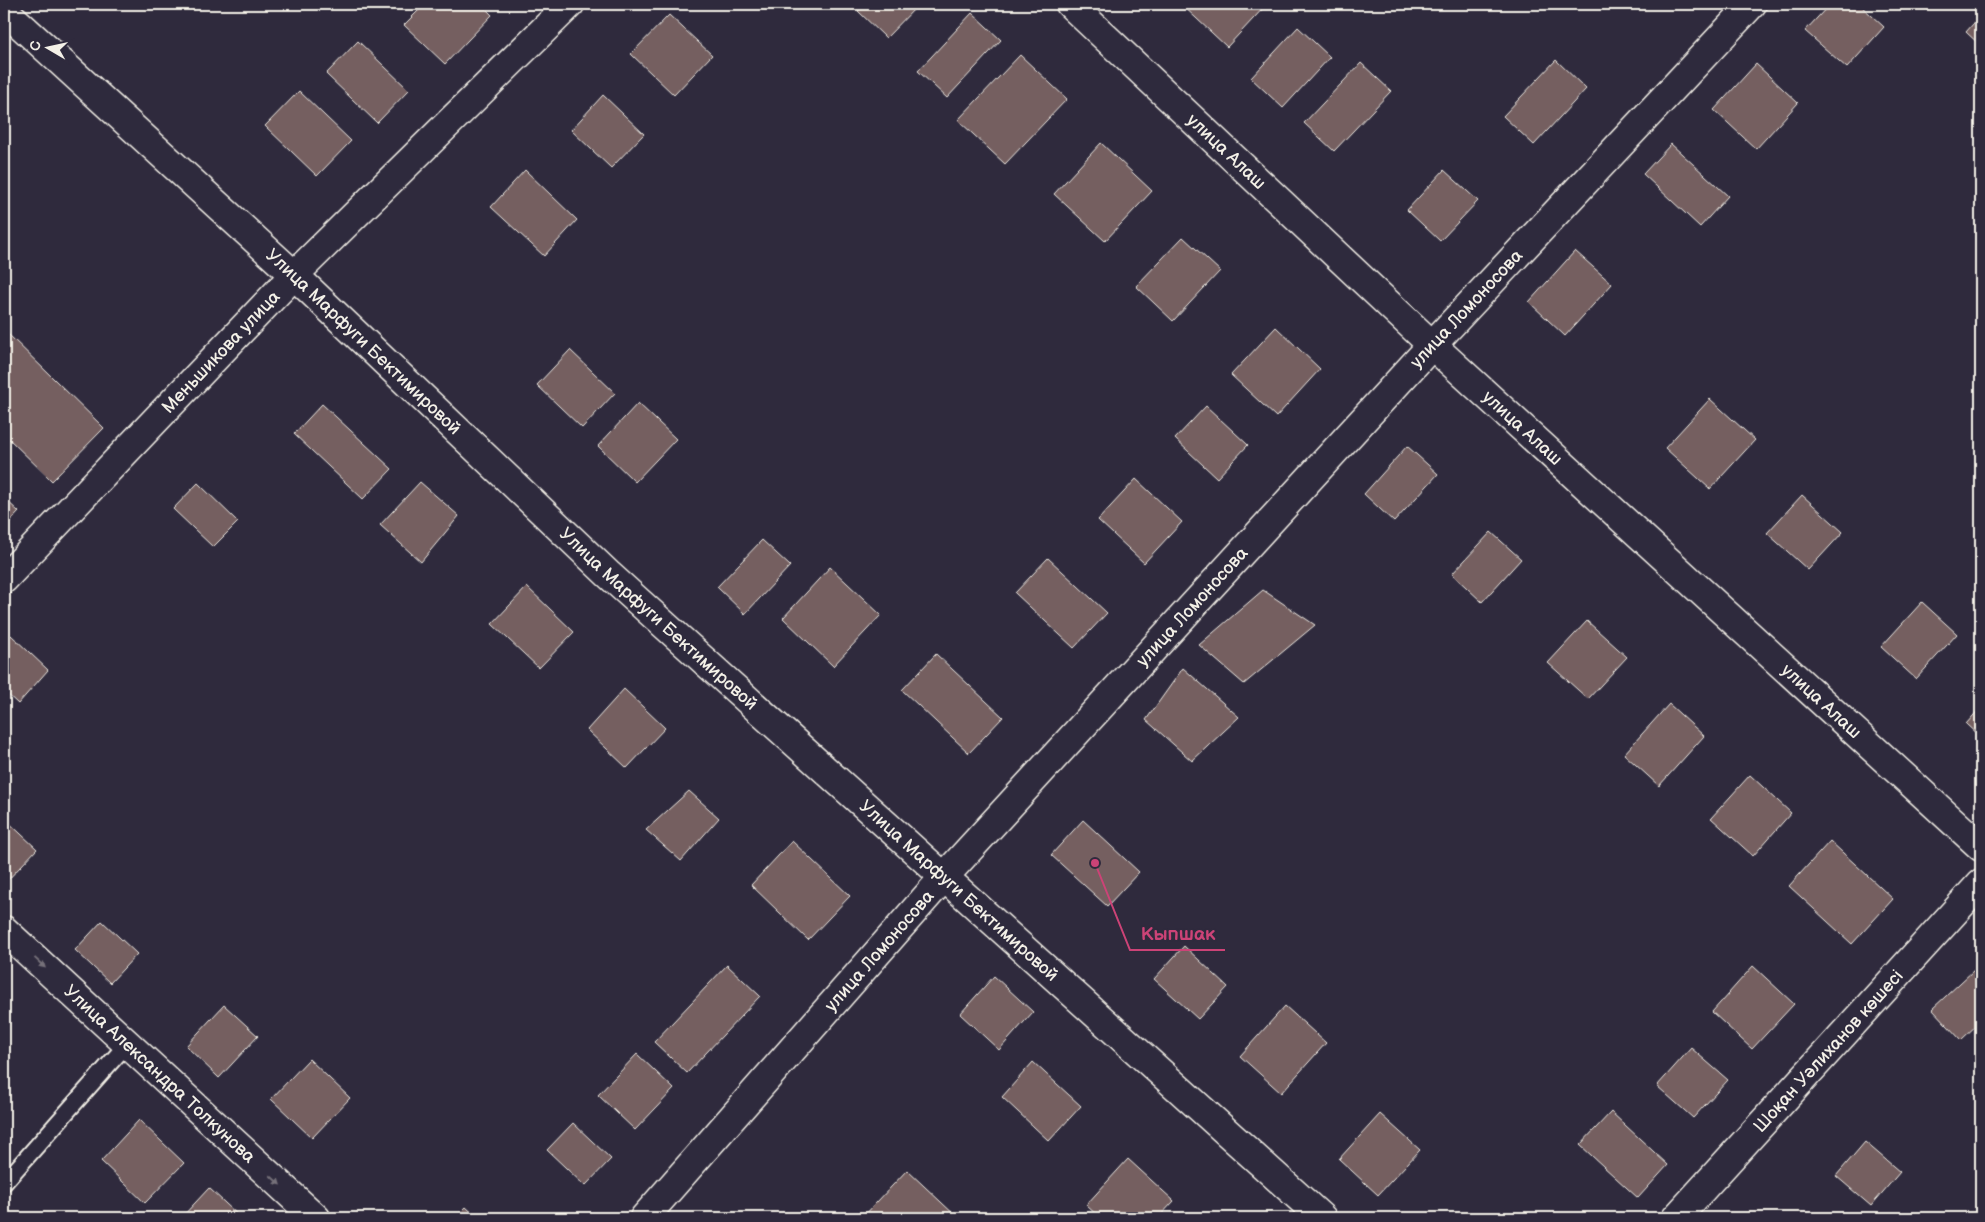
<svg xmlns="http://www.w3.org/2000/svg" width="1985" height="1222" viewBox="0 0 1985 1222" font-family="'Balsamiq Sans',sans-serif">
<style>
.building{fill:#745e61;stroke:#f4f1e8}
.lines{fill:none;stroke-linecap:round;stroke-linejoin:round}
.service-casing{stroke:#f4f1e8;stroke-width:19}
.minor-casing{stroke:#f4f1e8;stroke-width:31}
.service{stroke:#2f2a3d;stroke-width:15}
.minor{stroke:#2f2a3d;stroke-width:28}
.oneway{fill:#747079}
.labels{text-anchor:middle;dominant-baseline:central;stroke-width:4;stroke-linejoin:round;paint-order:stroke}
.street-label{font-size:18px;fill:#f4f1e8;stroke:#2f2a3d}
.leader{fill:none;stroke:#cc4377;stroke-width:2}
.callout-dot{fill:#cc4377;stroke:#2f2a3d;stroke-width:2}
.callout-label{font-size:19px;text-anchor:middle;font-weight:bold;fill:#cc4377;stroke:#2f2a3d;stroke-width:4;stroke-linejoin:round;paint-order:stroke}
</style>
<rect width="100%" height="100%" fill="#2f2a3d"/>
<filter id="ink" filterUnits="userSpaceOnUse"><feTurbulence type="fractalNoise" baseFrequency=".02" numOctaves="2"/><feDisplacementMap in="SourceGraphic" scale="10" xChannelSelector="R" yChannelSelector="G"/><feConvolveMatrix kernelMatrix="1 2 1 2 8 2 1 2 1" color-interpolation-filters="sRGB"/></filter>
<g filter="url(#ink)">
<path class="building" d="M425 4H481L492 15 445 64 404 25Z
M865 4H919L886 38 858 11Z
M1181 4H1267L1227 47Z
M1830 4H1859L1884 27 1847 68 1805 31Z
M972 13 1001 40 947 98 918 71Z
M669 15 712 55 674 95 631 54Z
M1981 15V46L1966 32Z
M1298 27 1330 57 1283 108 1251 78Z
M358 41 409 90 377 123 326 74Z
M1020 55 1067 99 1005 164 958 120Z
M1556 60 1586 89 1534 145 1503 116Z
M1361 63 1391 91 1334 151 1304 123Z
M1756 64 1798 103 1756 149 1714 110Z
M299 91 351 141 317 176 265 126Z
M603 95 644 134 611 168 571 130Z
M1101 143 1152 191 1105 241 1054 194Z
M1671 144 1728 196 1700 227 1643 174Z
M525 170 577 220 544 256 491 207Z
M1444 170 1478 201 1440 241 1407 210Z
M1183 237 1220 271 1173 321 1136 286Z
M1575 251 1612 284 1565 336 1529 302Z
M1276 327 1320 369 1276 417 1231 375Z
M4 330 104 428 52 481 4 434Z
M570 350 615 393 582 428 537 385Z
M1710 399 1755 440 1710 489 1665 448Z
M638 403 676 439 635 482 598 446Z
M322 404 392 469 363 499 294 434Z
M1206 406 1248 445 1217 478 1175 439Z
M1407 446 1438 474 1394 522 1364 494Z
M1136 479 1182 522 1144 563 1098 520Z
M420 482 459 516 421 562 380 525Z
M198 483 238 522 213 547 173 509Z
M1802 495 1843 532 1808 570 1767 533Z
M4 498 19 512 4 528Z
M1491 532 1521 559 1482 602 1452 574Z
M762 540 790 566 745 614 717 587Z
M1048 558 1107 613 1074 648 1015 593Z
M830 567 881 615 833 666 783 618Z
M527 587 574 632 539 668 492 624Z
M1263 590 1315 625 1244 684 1199 645Z
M1922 602 1957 634 1916 679 1881 647Z
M1587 621 1627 657 1588 699 1548 663Z
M11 635 48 670 18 704 4 691V642Z
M936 654 1003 717 969 753 902 690Z
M1183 668 1239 717 1192 761 1146 720Z
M624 689 665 728 627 768 587 730Z
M1669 704 1704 736 1659 786 1624 754Z
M1981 707V738L1966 724Z
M1750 775 1791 813 1753 856 1711 818Z
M689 791 719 818 681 861 646 830Z
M4 818 37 849 5 883H4Z
M1083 820 1139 872 1107 906 1051 855Z
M792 841 850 896 808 940 751 885Z
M1830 841 1893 899 1852 944 1789 886Z
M102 921 137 954 110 983 75 950Z
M1184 946 1228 987 1198 1019 1154 979Z
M727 965 760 996 687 1073 654 1042Z
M1753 966 1794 1004 1752 1049 1712 1012Z
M1974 970 1981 978V1021L1961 1040 1932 1009Z
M994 976 1033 1012 999 1050 960 1014Z
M224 1005 258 1036 219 1078 186 1046Z
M1285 1006 1326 1043 1281 1093 1240 1056Z
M1691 1048 1728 1080 1693 1118 1657 1086Z
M637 1054 674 1089 635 1130 598 1095Z
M309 1059 350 1098 312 1138 271 1099Z
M1033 1062 1081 1106 1049 1141 1002 1097Z
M1611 1112 1668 1165 1638 1198 1580 1145Z
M1380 1114 1420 1150 1378 1195 1339 1159Z
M139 1120 184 1163 145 1203 101 1161Z
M573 1123 611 1159 585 1186 547 1150Z
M1865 1142 1900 1172 1871 1206 1836 1176Z
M1128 1159 1174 1201 1158 1218H1100L1086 1205Z
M907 1170 958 1218H862Z
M209 1188 241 1218H181Z
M466 1207 478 1218H455Z"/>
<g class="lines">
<g class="service-casing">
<path id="service" d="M4 1183 127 1044"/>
</g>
<g class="minor-casing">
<g id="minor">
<path id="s1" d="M1070 4 1432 345 1981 847"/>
<path id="s2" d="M4 10 294 275 608 574 1322 1218"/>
<path id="s3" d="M4 579 294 275 570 4"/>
<path id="s4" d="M4 930 316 1218"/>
<path id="s5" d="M644 1218 944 877 1432 345 1752 4"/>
<path id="s6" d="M1676 1218 1981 883"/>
</g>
</g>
<use href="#service" class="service"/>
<use href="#minor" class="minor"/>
</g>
<defs><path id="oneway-solid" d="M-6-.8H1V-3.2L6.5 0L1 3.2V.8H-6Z" transform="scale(1.25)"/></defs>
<g class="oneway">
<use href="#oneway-solid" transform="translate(40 963) rotate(43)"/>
<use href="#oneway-solid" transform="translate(275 1180) rotate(43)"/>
</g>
</g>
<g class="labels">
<g class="street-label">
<text stroke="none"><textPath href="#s1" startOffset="215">улица Алаш</textPath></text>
<text stroke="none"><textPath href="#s5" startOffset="1226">улица Ломоносова</textPath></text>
<text stroke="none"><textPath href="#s2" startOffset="489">Улица Марфуги Бектимировой</textPath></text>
<text stroke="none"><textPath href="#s3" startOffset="314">Меньшикова улица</textPath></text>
<text stroke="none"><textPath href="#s1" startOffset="620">улица Алаш</textPath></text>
<text stroke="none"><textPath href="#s5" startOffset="821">улица Ломоносова</textPath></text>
<text stroke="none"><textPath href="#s2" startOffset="894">Улица Марфуги Бектимировой</textPath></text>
<text stroke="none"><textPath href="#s1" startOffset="1025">улица Алаш</textPath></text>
<text stroke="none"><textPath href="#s2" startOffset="1299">Улица Марфуги Бектимировой</textPath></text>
<text stroke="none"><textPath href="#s5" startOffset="356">улица Ломоносова</textPath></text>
<text stroke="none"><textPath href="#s6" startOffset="226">Шоқан Уәлиханов көшесі</textPath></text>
<text stroke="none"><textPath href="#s4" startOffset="212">Улица Александра Толкунова</textPath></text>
</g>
</g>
<path class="leader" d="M1095 863L1130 950H1225"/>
<circle class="callout-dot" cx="1095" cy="863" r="5"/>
<g class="callout-label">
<text x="1178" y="940">Кыпшак</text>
</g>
<rect width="1985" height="1222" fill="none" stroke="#2f2a3d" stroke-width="20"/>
<rect x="10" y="10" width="1965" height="1202" fill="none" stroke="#f4f1e8" stroke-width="2" filter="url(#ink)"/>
<g transform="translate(48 48) rotate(279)" stroke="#2f2a3d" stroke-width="4" paint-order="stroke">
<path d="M0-4L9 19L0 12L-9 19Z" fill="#f4f1e8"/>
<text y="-8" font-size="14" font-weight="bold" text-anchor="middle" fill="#f4f1e8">С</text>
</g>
</svg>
